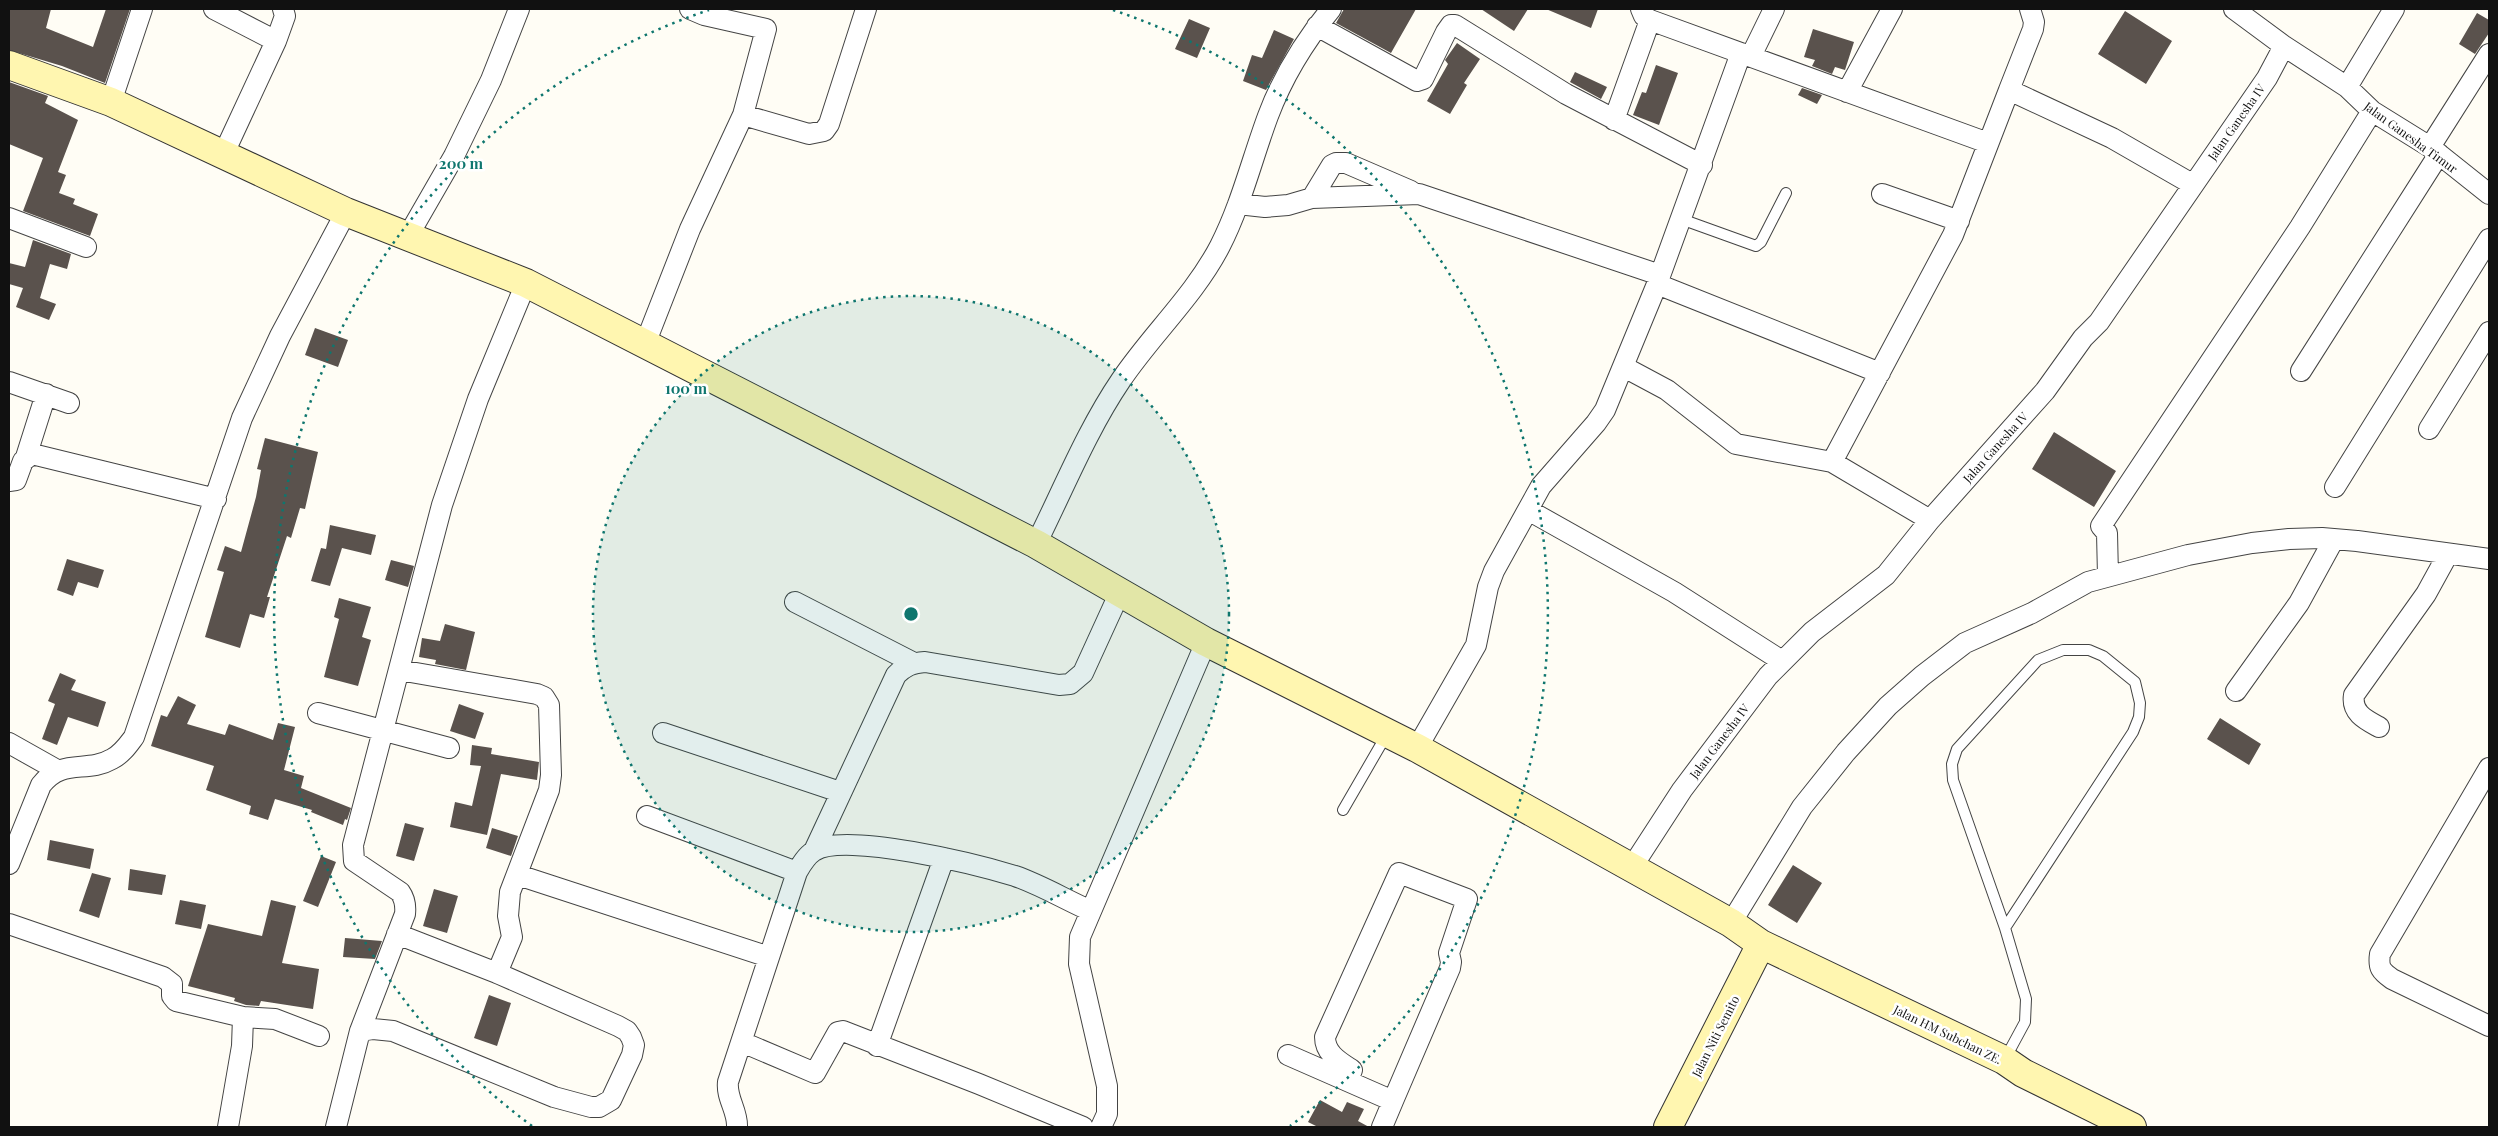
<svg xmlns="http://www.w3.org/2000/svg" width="2498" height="1136" viewBox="0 0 2498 1136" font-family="'Playfair Display',serif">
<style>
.building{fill:#5a524d}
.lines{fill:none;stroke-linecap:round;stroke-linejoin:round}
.lane-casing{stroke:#444;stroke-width:12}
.street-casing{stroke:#444;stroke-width:22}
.secondary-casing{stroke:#333;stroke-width:30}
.lane{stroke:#fff;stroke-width:10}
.street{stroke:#fff;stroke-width:20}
.secondary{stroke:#fff6b0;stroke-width:28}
.ring{fill:none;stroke:#0f766e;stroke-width:2.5;stroke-dasharray:2.5 5}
.labels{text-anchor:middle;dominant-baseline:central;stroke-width:5;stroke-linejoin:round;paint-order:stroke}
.street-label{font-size:12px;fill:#111;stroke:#fff}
.centre{fill:#0f766e;stroke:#fff;stroke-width:2.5}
.ring-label{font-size:15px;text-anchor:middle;font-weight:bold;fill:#0f766e;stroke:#fff;stroke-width:5;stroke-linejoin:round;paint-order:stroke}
</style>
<rect width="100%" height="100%" fill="#fffdf5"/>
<path class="building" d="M9 9H51L46 28 93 47 106 9H130L105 83 62 66 9 50Z
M1344 9H1416L1391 53 1336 23Z
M1481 9H1528L1514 31Z
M1546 9H1598L1591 28Z
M2125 11 2172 41 2146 84 2098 54Z
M2477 13 2489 20V33L2475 54 2459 44Z
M1189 19 1210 28 1197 58 1175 49Z
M1813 29 1854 42 1845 70 1835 67 1832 74 1812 66 1815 60 1804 57Z
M1274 30 1294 39 1266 90 1243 81 1252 55 1262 58Z
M1457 43 1480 59 1464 83 1467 85 1450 114 1427 101 1448 64 1445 60Z
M1656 65 1678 73 1659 125 1633 115 1642 92 1646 93Z
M1575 72 1607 87 1601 99 1570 82Z
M9 82 48 96 45 103 78 120 58 172 66 175 59 193 75 199 73 204 98 214 90 236 23 211 43 158 9 144Z
M1802 88 1822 95 1817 104 1798 95Z
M33 240 71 254 67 269 50 264 40 298 56 304 49 320 16 307 23 288 9 284V263L25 267Z
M315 328 348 340 338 367 305 355Z
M2054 432 2116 471 2094 507 2032 469Z
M265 438 318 452 305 509 300 508 291 538 287 536 267 597H270L264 618 250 614 240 648 205 637 224 572 217 570 225 546 241 552 256 497 261 470 257 469Z
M330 525 376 535 371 555 342 548 330 586 311 581 321 548 326 549Z
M67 559 104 570 98 588 78 582 73 596 57 590Z
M391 560 414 566 408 587 385 580Z
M339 598 371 607 362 637 371 640 358 686 324 677 339 619 334 617Z
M445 624 475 632 466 670 435 664 436 660 419 657 422 638 440 641Z
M60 673 76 680 71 690 106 702 98 727 68 717 57 745 42 739 55 704 48 701Z
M178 696 196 705 187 724 225 735 229 724 273 740 278 723 295 727 284 770 304 776 301 788 351 808 347 820 345 819 343 825 311 812 312 810 275 799 268 820 249 814 251 806 206 790 214 766 151 746 161 715 167 717Z
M459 704 484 713 475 739 450 731Z
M2220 718 2261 744 2249 765 2207 739Z
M472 745 492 748 491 754 539 762 537 780 501 774 487 835 450 827 455 802 472 806 481 766 470 765Z
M405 823 424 828 414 861 396 856Z
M492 828 518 836 511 856 486 848Z
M50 840 94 849 90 869 47 860Z
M321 856 336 862 318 907 303 901Z
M1793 865 1822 883 1797 923 1768 905Z
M130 869 166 875 162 895 128 890Z
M92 873 111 878 99 918 79 911Z
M434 889 458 896 447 933 423 926Z
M180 900 206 905 201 929 175 924Z
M271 900 296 906 282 963 319 969 313 1009 261 1001 259 1006 246 1005 234 1001 235 998 188 986 208 924 262 936Z
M345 938 382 941 375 959 343 957Z
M489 995 511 1003 497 1046 474 1038Z
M1320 1100 1342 1112 1347 1102 1364 1109 1358 1121 1369 1127H1318L1308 1122Z"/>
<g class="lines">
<g class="lane-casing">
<path id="lane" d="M1681 219 1756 246 1761 242 1786 193
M1343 810 1387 734
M2005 928 2133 732 2139 717 2140 703 2135 682 2103 656 2089 650H2063L2038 660 1957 749 1952 764 1953 780 2005 928 2026 999 2025 1022 2005 1059"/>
</g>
<g class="street-casing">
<path id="street" d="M214 9 276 41 224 153
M690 9 704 15 766 29 743 115
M1641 9 1644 16 1650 20 1988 143
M2234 9 2284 46 2347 87 2372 111 2430 147 2489 194
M1317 26 1417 81 1423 79 1446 32 1451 25H1455L1566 94 1702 165
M276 41 285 16 283 9
M1751 56 1774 9
M2347 87 2394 9
M2009 90 2033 29 2034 22 2030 9
M1847 92 1892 9
M111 102 142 9
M1614 120 1650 20
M2430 147 2489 54
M1882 194 1959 221
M1312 198 1332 165 1336 163H1346L1411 191
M1238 204 1265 207 1288 205 1312 198 1419 194 1660 275
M9 218 86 247
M408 236 454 156 491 80 519 9
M1657 284 1880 373
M645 344 690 229 743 115 809 134 824 131 829 124 866 9
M1624 367 1667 390 1736 444 1832 462 1930 520
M2301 371 2439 154
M9 382 69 403
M2429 429 2489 332
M26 457 46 394
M1832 462 1953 235 2009 90 2112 138 2192 184
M9 481 16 480 23 461 32 454 216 499
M2335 487 2489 239
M1528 510 1674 592 1782 661
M1036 544C1063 490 1087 430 1121 380 1152 334 1194 296 1220 246 1241 205 1252 159 1268 116 1283 76 1304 42 1331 9
M2108 576 2107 533 2101 526 2300 227 2372 111
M795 602 914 663
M399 670 537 694 544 697 549 705 551 775 549 790 510 892 508 916 512 937 497 973
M2236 691 2299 603 2334 539
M318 713 449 748
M2379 727C2366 720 2351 713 2354 695L2426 594 2448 554
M663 733 840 792
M9 743 57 770
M1417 748 1476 645 1488 587 1494 571 1541 486 1596 423 1605 410 1657 284 1741 53
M2489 768 2380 954C2378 968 2381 971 2392 979L2489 1026
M647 816 797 872
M814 851 896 675C905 666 912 663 925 662L1059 685 1070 684 1083 673 1120 592
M9 864 41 785C63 757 86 774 112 759 122 754 128 745 134 737L242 418 280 336 346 212
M1632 867 1682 790 1768 676 1812 632 1886 575 1930 520 2045 391 2083 338 2099 322 2267 78 2284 46
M518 875 769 957
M1731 923 1802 807 1846 752 1888 706 1922 676 1965 643 2032 613 2088 582 2188 555 2252 543 2289 539 2322 538 2357 541 2489 559
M9 924 163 977 172 984V996L176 1001 243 1017 242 1046 228 1127
M243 1017 275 1019 319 1036
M360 1031 373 1029 393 1031 554 1097 591 1107H599L611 1100 632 1055 634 1045 631 1037 627 1031 618 1026 497 973 397 934
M742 1042 815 1073 838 1032 843 1031 979 1084 1083 1127
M877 1046 944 858
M1288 1055 1393 1101 1450 968 1451 962 1449 953 1467 899 1399 873 1325 1037C1325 1054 1340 1062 1352 1070L1348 1080
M336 1127 360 1031 405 914C406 905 405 899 400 892L354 861 353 845 442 505 478 399 526 283
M737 1127C738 1111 726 1098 728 1082L797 872C801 865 806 856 814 851 844 831 979 865 1015 876 1041 885 1066 900 1091 911
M1101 1127 1107 1114V1086L1079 964 1080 937 1206 642
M1382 1127 1393 1101"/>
</g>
<g class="secondary-casing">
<path id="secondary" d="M9 65 111 102 346 212 526 283 1036 544 1206 642 1417 748 1731 923 1761 944 2004 1060 2023 1073 2132 1127
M1668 1127 1761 944"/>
</g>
<use href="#lane" class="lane"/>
<use href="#street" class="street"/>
<use href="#secondary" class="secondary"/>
</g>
<circle cx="911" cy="614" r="318" fill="#0f766e" fill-opacity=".12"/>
<g class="ring">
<circle cx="911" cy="614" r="318"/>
<path d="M532 1126A637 637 0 0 1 709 10M1113 10A637 637 0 0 1 1290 1126"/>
</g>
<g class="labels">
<g class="street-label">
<text transform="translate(2236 122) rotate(-55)">Jalan Ganesha IV</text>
<text transform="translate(2411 137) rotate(36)">Jalan Ganesha Timur</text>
<text transform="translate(1995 447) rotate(-48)">Jalan Ganesha IV</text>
<text transform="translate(1719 741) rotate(-53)">Jalan Ganesha IV</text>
<text transform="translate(1948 1034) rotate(26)">Jalan HM Subchan ZE.</text>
<text transform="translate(1715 1036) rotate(-63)">Jalan Niti Semito</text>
</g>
</g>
<circle cx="911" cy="614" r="8" class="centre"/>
<g class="ring-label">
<text x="461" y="169">200 m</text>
<text x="686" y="394">100 m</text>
</g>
<rect width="2498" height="1136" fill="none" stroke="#111111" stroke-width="20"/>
</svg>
